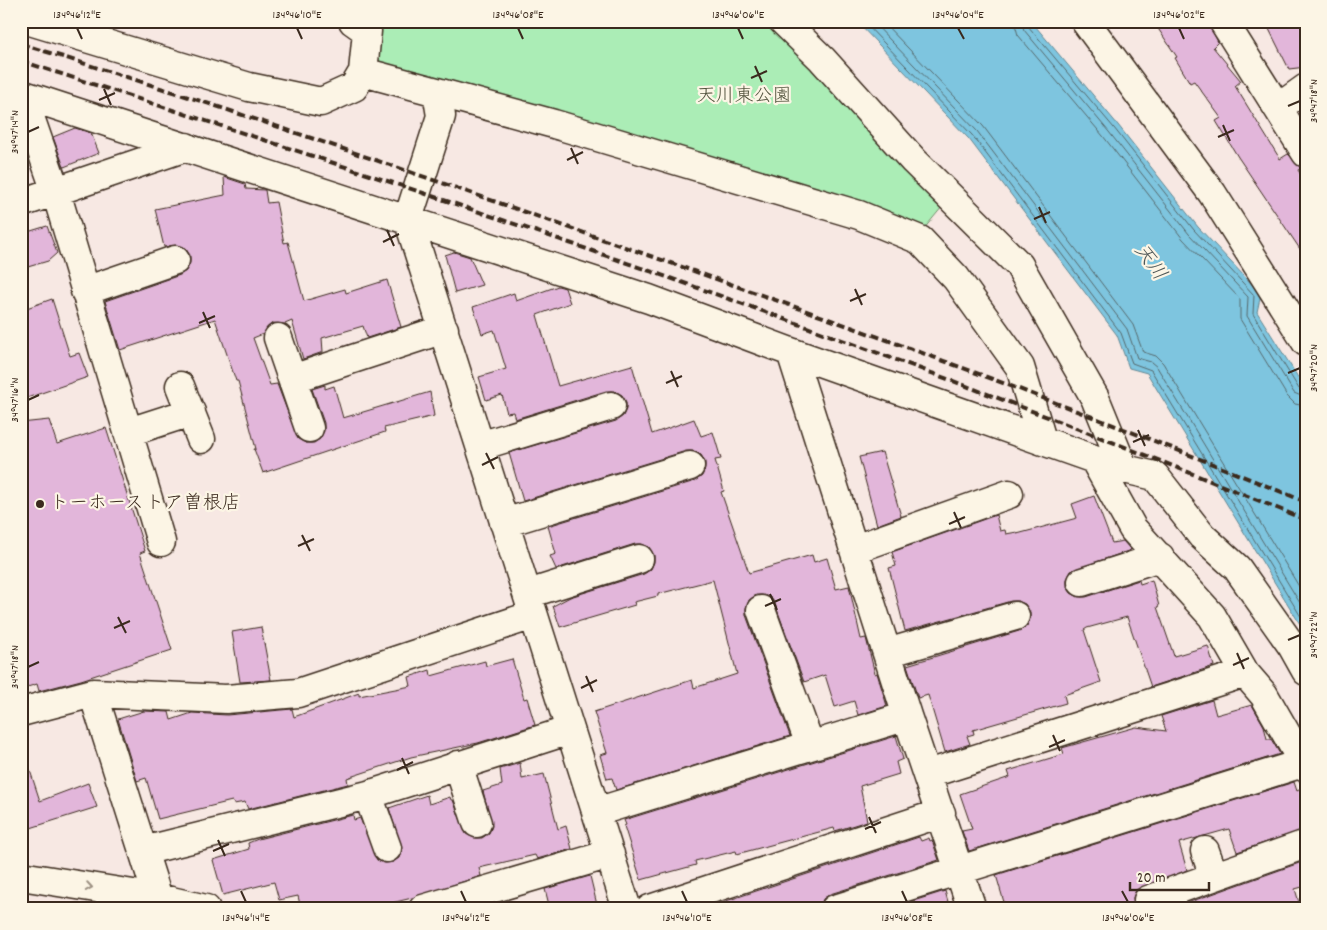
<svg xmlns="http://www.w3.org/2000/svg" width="1327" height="930" viewBox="0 0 1327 930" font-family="Dekko,'Klee One',sans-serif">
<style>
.green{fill:#abedb6;stroke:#738c6a}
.water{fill:#7ec5df;stroke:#638792}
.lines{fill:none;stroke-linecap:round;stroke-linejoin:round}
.shore{stroke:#56686b;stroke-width:1}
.building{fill:#e2b6da;stroke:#3b2a1e}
.street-casing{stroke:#3b2a1e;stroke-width:31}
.street{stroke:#fcf5e5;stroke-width:28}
.rail{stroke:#3b2a1e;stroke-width:4;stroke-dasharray:8 4;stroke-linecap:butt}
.oneway{stroke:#9c9082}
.ticks{fill:none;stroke:#3b2a1e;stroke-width:2}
.poi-dot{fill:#3b2a1e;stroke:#fcf5e5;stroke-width:2}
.labels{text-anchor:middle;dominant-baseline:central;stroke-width:4.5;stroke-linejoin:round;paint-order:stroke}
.park-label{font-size:19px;fill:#51513c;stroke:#fcf5e5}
.poi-label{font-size:19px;fill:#3b2a1e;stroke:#fcf5e5;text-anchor:start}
.water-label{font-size:20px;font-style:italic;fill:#4f5858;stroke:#fcf5e5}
.neatline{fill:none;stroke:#3b2a1e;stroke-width:2}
.ticks-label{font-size:12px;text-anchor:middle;fill:#3b2a1e}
</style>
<rect width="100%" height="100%" fill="#f7e8e3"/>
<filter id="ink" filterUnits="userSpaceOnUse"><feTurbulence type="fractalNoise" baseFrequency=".02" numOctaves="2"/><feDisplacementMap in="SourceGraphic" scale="10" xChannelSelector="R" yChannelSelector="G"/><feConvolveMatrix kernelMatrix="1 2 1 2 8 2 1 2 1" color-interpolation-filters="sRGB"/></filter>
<g filter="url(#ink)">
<path class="green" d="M367 21H775L947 201 923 230 378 62Z"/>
<path class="water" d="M856 21H1031L1118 125 1198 227 1261 294 1257 312 1306 390V634L1147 373 1129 368 1117 335 969 139Z"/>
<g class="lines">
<path class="shore" d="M863 21 972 135 1121 333 1132 363 1151 370 1306 625
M872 21 977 131 1127 329 1137 358 1151 362 1157 367 1306 613
M882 21 983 126 1133 325 1143 352 1156 356 1163 363 1306 598
M1014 21 1018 35 1103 136 1183 239 1240 299V319L1287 396 1295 404 1306 406
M1021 21 1024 30 1109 132 1189 234 1248 297 1247 316 1294 393 1306 398
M1027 21 1028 26 1114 128 1194 230 1254 295 1253 314 1299 389 1306 392"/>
</g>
<path class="building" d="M1153 21H1207L1218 42 1213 47 1241 81 1235 86 1280 159 1288 154 1301 167 1298 170 1306 183V258L1238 157 1216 121 1221 118 1194 81 1190 83 1175 58 1177 57Z
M1265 21H1306V67L1289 69Z
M75 128 91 133 99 153 64 167 53 137Z
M224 177 245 184 246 189 265 190 267 203 276 202 284 243 288 242 304 301 345 289 346 293 387 280 401 327 367 338 363 326 322 338 323 352 303 359 292 321 285 324 272 323 263 334 253 338 270 385 277 384 298 439 306 443H314L320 439 324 431V423L312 389 325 385V389L334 386 343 418 430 392 434 416 384 428 385 432 263 473 254 449H256L238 381H236L215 319 120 350 105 301 180 275 186 271 190 263V255L185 248 177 245 164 247 155 209 225 195Z
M47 226 57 253 48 261 21 269V234Z
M454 252 470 257 482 285 455 293 445 255Z
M558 286 565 288 570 303 537 315 558 386 632 365 652 434 694 419 701 436 713 432 721 459 715 460 724 491 721 492 749 573 812 555 814 562 827 558 836 589 849 586 861 639 866 638 875 674 877 673 887 706 858 715 854 701 835 707 825 675 804 682 775 604 771 598 763 595H756L749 600 746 608V615L790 736 616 790 612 778 607 779 600 755 607 753 594 712 692 680 694 688 737 674 713 580 658 594V596L634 602 635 605 560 627 553 606 570 597 644 574 651 569 654 562V555L649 547 642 544H635L556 569 550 556 556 554 548 526 695 481 702 476 705 469V462L701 455 694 451H686L523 501 509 453 616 421 623 416 626 409V402L622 395 614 391H606L515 419 513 412 507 413 502 395 486 400 479 377 506 369 494 330 482 334 473 307 514 293 516 301Z
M52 299 70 356 79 353 88 377 21 400V310Z
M49 420 57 444 106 428 145 551 140 553 172 650 81 680 39 691 37 684 21 689V423Z
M882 452 901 516 877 525 859 457Z
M1094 496 1112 543 1123 541 1131 550 1071 571 1067 579V587L1071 593 1078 597H1086L1139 580 1140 584 1152 580 1159 606 1157 607 1174 656 1208 646 1214 666 1151 687 1127 617 1087 628 1084 630 1101 682 1064 695 1066 703 973 730 974 734 967 736 970 744 945 752 928 695 918 698 907 665 1019 631 1027 626 1030 619V612L1025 604 1018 601H1011L905 631 889 568 896 566 892 552 996 515 1000 531 1005 530 1006 534 1017 532V534L1077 518 1072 504Z
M261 627 271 680 240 682 232 632Z
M512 659 524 699 527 698 535 725 478 743 411 757 347 778 348 784 248 809 245 802 234 804 232 801 158 819 146 778 137 781 118 719 144 711 169 712 171 720 192 713 227 715 292 709 294 717 359 693V696L411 686 409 677 430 670 431 676 485 661 486 666Z
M1212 700 1216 715 1252 705 1264 726 1267 739H1271L1280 754 969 851 962 831 972 829 960 794 1010 777 1008 771 1064 754 1062 748 1136 727 1166 731 1161 716Z
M896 736 903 759 896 762 899 774 860 786 867 821 835 831 834 828 737 854 736 851 695 861 696 865 641 880 624 826 626 825 624 820Z
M25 755 40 801 88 783 97 807 21 831V756Z
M520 763 522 779 544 774 558 829 566 826 572 849 537 859 535 855 479 868 481 876 412 898 367 909H301L298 896 279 900 274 882 223 895 213 860 249 849 248 843 258 839 353 815 354 820 360 818 377 860 385 863 393 862 399 858 402 850 389 808 427 795 429 804 450 797 451 800H453L466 834 474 838H482L489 833 492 826 483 791 502 785 500 769Z
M1294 782 1297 791 1306 786V829L1237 852 1229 829 1179 843 1187 870 1136 890 1133 898 1136 909H1006L996 875Z
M919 837 921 841 929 838 930 841 932 840 939 860 830 894 823 899 820 909H702Z
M1302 862 1306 886 1295 889 1301 909H1170Z
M590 876 598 909H550L545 889Z
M945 891 950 909H888Z"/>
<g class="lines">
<g class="street-casing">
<path id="street" d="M30 21 249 87 321 102 354 87 363 72
M353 21 367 31 363 72 437 92 441 116 408 219 627 909
M783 21 822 59 914 161 1019 265 1095 398 1124 469
M1085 21 1212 193 1306 342
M1223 21 1306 153
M437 92 554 124 859 215 920 240 956 278 1020 367 1042 440
M21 94 649 299 791 352 1094 459 1124 469 1155 476 1202 536 1237 568 1292 646 1306 671
M22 94 56 192 161 542
M1278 108 1306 88
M21 203 186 147
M85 291 175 260
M278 338 309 428
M791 352 907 716 972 909
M292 379 444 329
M180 386 201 439
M129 432 191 412
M480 446 611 406
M1094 459 1133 529 1212 616 1245 673 1264 695 1306 768
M504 523 690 466
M855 549 1009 494
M1082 582 1160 557
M528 594 639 559
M761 610 810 745
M887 653 1015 616
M93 693 158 898
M21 712 93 693 226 699 298 693 533 615
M458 765 477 823
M928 774 1245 673
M368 795 387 848
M596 812 907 716
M143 851 368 795 570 730
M1205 851 1214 876
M21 876 158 898 206 909
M1148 900 1306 844
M423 909 610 854
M650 909 941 813
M835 909 1303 763"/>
</g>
<use href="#street" class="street"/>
<path class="rail" d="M21 44C214 103 403 169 593 236 833 319 1071 405 1306 502
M21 61C454 200 885 346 1306 520"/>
</g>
<defs><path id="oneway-chevron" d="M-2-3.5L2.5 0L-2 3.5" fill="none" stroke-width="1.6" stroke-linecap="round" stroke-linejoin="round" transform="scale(1.25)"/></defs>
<use class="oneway" href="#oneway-chevron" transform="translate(89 887) rotate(9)"/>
</g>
<path class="ticks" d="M77 28 82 39M297 28 302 39M518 28 523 39M738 28 743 39M958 28 964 39M1179 28 1184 39M755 66 762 82M751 78 767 71M104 89 111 105M99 100 115 93M1288 106 1300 101M1223 125 1230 141M28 132 39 127M1218 137 1234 130M571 148 578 164M567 160 583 152M1039 207 1046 223M1034 219 1050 212M387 230 394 246M383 242 399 234M855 289 862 305M850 301 866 294M203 312 210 328M199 323 215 316M671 371 678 387M1288 373 1300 368M666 383 682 376M28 400 39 395M1138 430 1145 446M1133 442 1149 435M486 453 494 469M482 465 498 457M954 512 961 528M949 524 965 517M302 535 310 551M298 546 314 539M770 594 777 610M765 606 781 599M118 617 126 633M114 628 130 621M1288 640 1300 635M1237 653 1244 669M1233 665 1249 658M28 667 39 662M586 676 593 692M581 688 597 680M1053 735 1060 751M1049 747 1065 740M402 758 409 774M397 770 413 762M869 817 876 833M865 829 881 822M218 840 225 856M213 851 229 844M241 891 246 902M461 891 466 902M682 891 687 902M902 891 907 902M1122 891 1128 902"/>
<circle class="poi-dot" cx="40" cy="504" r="5"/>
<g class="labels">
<g class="park-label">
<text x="744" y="97">天川東公園</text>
</g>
<g class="poi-label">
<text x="50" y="504">トーホーストア曽根店</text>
</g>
<g class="water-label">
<text transform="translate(1149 263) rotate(54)">天川</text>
</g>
</g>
<rect width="1327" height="930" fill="none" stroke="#fcf5e5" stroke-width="55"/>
<path d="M1130 882v8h79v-8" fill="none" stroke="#3b2a1e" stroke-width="2.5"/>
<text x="1137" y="882" font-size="15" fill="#3b2a1e" stroke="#fcf5e5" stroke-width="4" paint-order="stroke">20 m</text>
<rect x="28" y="28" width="1272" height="874" class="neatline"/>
<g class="ticks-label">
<text x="77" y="18">134°46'12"E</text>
<text x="297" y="18">134°46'10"E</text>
<text x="518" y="18">134°46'08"E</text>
<text x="738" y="18">134°46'06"E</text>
<text x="958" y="18">134°46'04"E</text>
<text x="1179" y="18">134°46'02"E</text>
<text transform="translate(1313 101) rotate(-90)" y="4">34°47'18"N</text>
<text transform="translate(14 132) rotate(-90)" y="4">34°47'14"N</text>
<text transform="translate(1313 368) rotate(-90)" y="4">34°47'20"N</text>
<text transform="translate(14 400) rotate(-90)" y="4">34°47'16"N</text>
<text transform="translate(1313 635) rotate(-90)" y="4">34°47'22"N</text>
<text transform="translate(14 667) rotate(-90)" y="4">34°47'18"N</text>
<text x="246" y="921">134°46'14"E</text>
<text x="466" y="921">134°46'12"E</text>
<text x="687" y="921">134°46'10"E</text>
<text x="907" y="921">134°46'08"E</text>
<text x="1128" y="921">134°46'06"E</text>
</g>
</svg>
